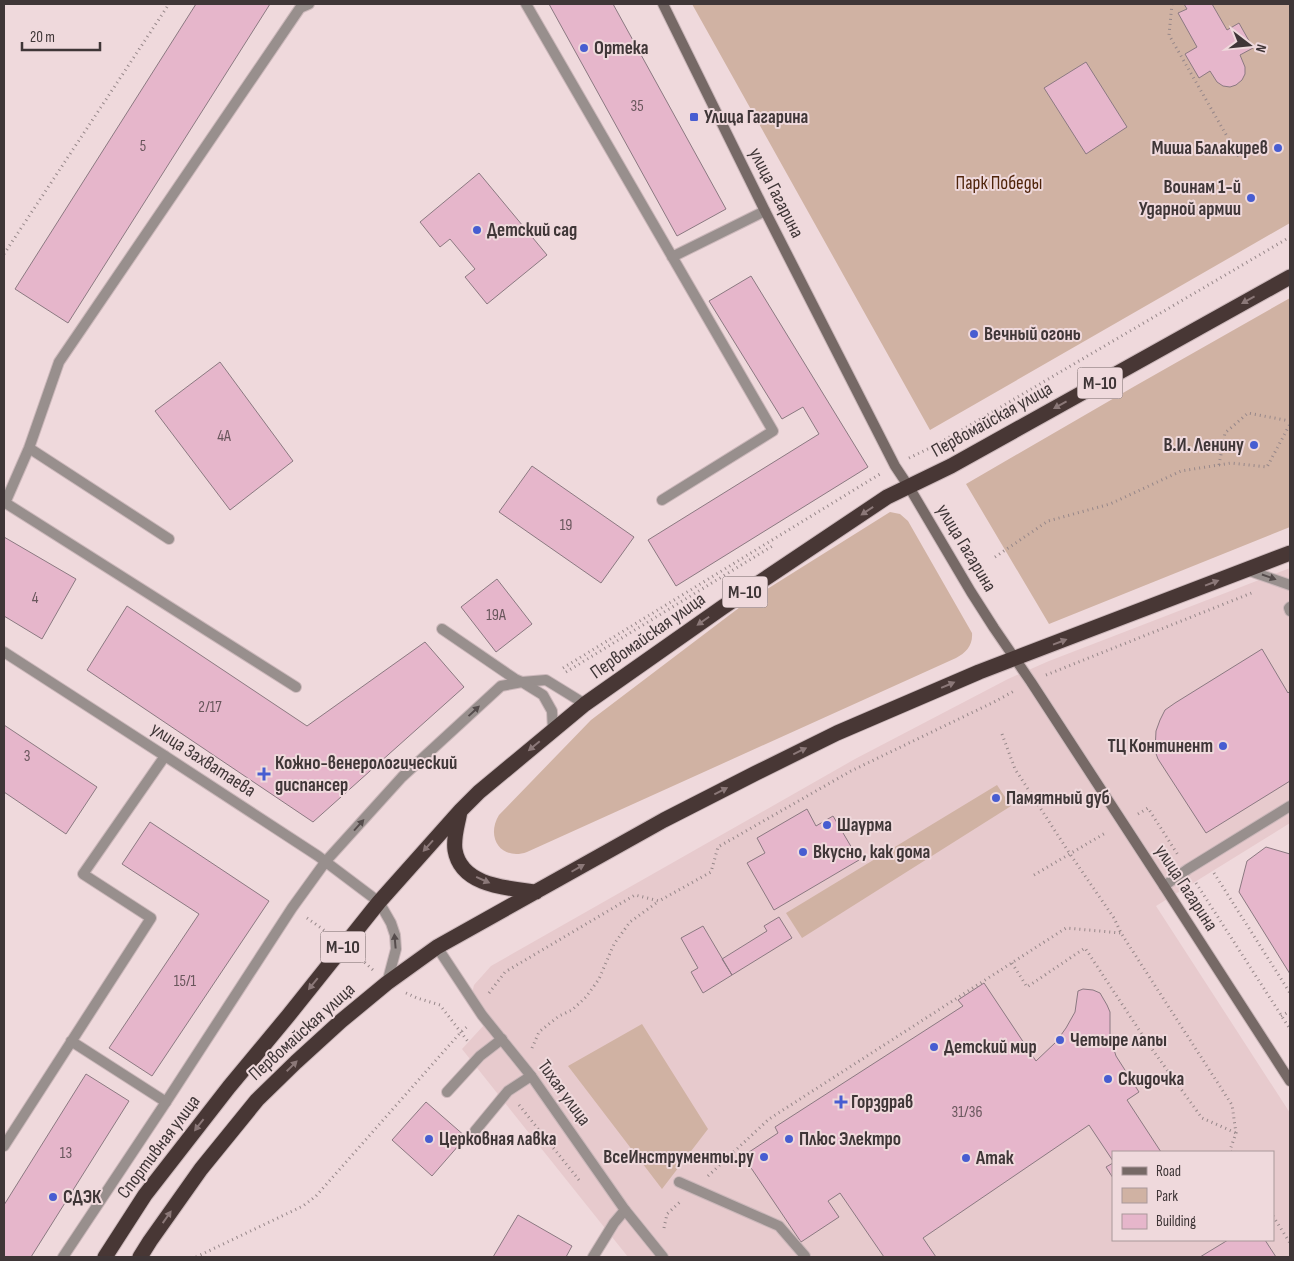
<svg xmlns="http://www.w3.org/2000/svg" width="1294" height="1261" viewBox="0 0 1294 1261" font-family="'Sofia Sans Condensed',sans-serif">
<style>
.built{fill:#e7cacd;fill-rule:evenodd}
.green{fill:#d0b2a3}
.building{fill:#e6b6cb;stroke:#8b7981}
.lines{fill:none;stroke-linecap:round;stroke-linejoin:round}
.lane-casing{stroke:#ccb8bb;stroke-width:12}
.street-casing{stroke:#ccb8bb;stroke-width:12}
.secondary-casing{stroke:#ccb8bb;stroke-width:12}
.highway-casing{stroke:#ccb8bb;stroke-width:17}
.path{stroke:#968789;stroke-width:3;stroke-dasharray:1 4;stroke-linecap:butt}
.lane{stroke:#988f8d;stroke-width:10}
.street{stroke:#988f8d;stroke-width:10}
.secondary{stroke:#766966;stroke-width:10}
.highway{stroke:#483735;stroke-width:15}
.oneway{fill:#8b7878}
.oneway2{fill:#554c4c}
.poi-dot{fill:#475dd1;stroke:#efd9dc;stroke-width:2}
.labels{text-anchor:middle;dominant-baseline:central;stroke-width:4;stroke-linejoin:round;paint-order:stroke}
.number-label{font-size:16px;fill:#69565c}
.shield{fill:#efd9dc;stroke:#746768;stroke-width:1}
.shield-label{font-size:18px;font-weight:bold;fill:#3f3637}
.poi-label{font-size:19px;font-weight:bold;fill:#3f3637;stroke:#efd9dc;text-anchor:start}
.park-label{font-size:19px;fill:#4f240a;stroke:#efd9dc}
.street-label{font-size:19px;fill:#3f3637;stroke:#efd9dc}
</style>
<rect width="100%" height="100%" fill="#efd9dc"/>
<path class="built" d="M1290 568V823L1156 906 1290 1113V1257H628L462 1049 484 1025 470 1003 474 985 491 966 855 759 1008 679 1049 661ZM1113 1152H1273V1240H1113Z"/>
<path class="green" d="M692 4H1290V223L930 430Z
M1290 298V527L1049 624 966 484 1135 386Z
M890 512 900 514 908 521 972 633C973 645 966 653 956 658L527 852C502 861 485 838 499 815L591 720 748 601Z
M997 785 1011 806 802 938 786 913Z
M642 1024 708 1129 662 1189 568 1066Z"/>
<path class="building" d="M196 4H270L68 323 15 289Z
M549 4H613L726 209 677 236Z
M1184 4H1212L1227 30 1239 23 1253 48 1240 55 1245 67V74L1242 80 1236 85 1230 87 1223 86 1217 82 1210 71 1199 78 1185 54 1197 47 1178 13 1187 9Z
M1086 62 1127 127 1086 154 1044 88Z
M479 173 547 255 487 304 465 277 475 269 450 239 440 247 420 222Z
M751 276 868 467 676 586 648 540 819 434 803 407 782 419 709 301Z
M220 362 293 461 230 510 155 411Z
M532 466 634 537 601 583 499 512Z
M4 537 76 579 42 639 4 616Z
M497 579 532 624 496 652 461 607Z
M127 606 307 726 425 642 464 687 313 822 87 670Z
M1262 649 1288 693 1290 691V781L1206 833 1158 759 1155 751 1156 731 1160 720 1165 710 1175 703Z
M4 725 97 787 66 834 4 792Z
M807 809 816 826 833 816 859 860 774 910 747 863 765 853 757 838Z
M150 822 269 901 152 1076 109 1048 199 914 122 864Z
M1266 847 1290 854V974L1239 892 1247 861Z
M779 917 792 938 732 975 722 959 767 931 764 926Z
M703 926 732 975 703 993 691 972 698 968 681 938Z
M984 983 1036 1061 1056 1042 1066 1028 1075 1012 1078 991 1083 989 1093 990 1100 993 1107 1005 1110 1012V1037L1116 1056 1139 1092 1127 1100 1161 1152H1113V1161L1089 1125 923 1238 936 1257H884L840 1193 828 1201 839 1217 801 1242 743 1156 778 1133 775 1127 963 1006 958 1000Z
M86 1074 129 1101 31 1257H4V1205Z
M426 1102 466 1137 432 1176 392 1140Z
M1113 1163V1178L1106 1167Z
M518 1215 572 1246 566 1257H493Z
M1228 1240H1265L1276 1257H1200Z"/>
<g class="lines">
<g class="lane-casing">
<path id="lane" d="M526 4 773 431 662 500
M672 257 765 211
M29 448 169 539
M4 502 296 687
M5 503 29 448 59 362 300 8 309 4
M1247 570 1290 585
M1290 607 1289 608 1290 611
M442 629 515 679 522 682 546 680 585 704
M1164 886 1188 869 1290 806
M71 1041 166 1102
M447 1092 480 1056 502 1039
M475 1131 508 1091 531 1076
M4 1146 151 918 83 874 165 756
M679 1182 779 1226 805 1256
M593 1257 614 1223 625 1210"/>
</g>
<g class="street-casing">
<path id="street" d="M4 652 165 756 318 856 379 902 391 923 395 935 396 949 387 983
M437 947 482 1015 532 1077 625 1210 663 1257
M63 1257 166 1102 292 908 326 861 402 777 501 686 522 682 543 695 552 711 553 731"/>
</g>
<g class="secondary-casing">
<path id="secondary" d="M663 4 765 211 895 466 909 487 971 592 994 628 1031 682 1164 886 1290 1081"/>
</g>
<g class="highway-casing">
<path id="highway" d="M460 811C458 824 453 837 455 850 461 886 507 888 536 892
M105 1257 145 1195 229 1087 288 1016 379 902 461 810 479 792 585 704 723 607 887 497 951 466 1290 277
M140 1257 150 1241 201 1169 257 1100 296 1062 341 1021 387 983 437 947 664 820 756 773 837 733 979 672 1290 553"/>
</g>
<path class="path" d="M1172 4 1169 35 1240 159
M4 254 169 4
M909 458 936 445 1290 237
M1219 465 1225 433 1248 413 1290 421
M995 557 1048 521 1110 504 1181 471 1231 463 1267 467 1290 424
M563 668 880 474
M566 672 774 545
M1046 675 1254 592
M1002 734 1015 769 1070 854 1114 918 1121 933 1232 1105 1236 1133 1230 1150 1231 1152
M1138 814 1148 808 1178 855
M1214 873 1290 993
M1034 875 1107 832
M1196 883 1290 1029
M307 918 328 933
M361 959 373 970
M1012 963 1027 987 1085 948 1149 1045 1202 1118 1236 1133
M406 993 417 998 440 1005 469 1043
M489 993 505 972 635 895 659 901 711 872 718 847 851 771 994 702 1016 690
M1281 1016 1290 1011
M532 1048 539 1032 559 1016 572 1010 586 997 599 979 614 944 630 922 659 901
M519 1105 579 1180
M708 1176 769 1119 1066 928 1121 933
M1273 1216 1290 1243
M664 1228 667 1214 681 1201
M196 1257 303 1206 316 1196 461 1032 469 1025"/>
<use href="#lane" class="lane"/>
<use href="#street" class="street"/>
<use href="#secondary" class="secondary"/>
<use href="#highway" class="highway"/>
</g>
<defs><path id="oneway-solid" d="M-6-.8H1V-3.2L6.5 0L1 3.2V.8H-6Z" transform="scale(1.25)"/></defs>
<g class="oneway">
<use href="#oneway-solid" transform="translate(1248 300) rotate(151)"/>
<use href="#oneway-solid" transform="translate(1060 405) rotate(151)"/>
<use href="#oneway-solid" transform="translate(867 511) rotate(146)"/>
<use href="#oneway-solid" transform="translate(1212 583) rotate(-21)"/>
<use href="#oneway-solid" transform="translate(703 621) rotate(145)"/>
<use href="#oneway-solid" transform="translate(1060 642) rotate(-21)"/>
<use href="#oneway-solid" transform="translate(948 685) rotate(-23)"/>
<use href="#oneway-solid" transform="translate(534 746) rotate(140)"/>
<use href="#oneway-solid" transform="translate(800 751) rotate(-26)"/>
<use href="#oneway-solid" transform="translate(721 791) rotate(-27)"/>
<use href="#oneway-solid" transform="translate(428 846) rotate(132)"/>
<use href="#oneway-solid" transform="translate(578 868) rotate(-30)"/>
<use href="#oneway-solid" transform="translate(483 880) rotate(24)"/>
<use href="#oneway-solid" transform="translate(313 984) rotate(129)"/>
<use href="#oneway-solid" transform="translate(292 1066) rotate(-45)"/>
<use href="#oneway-solid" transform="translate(199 1125) rotate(128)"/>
<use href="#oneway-solid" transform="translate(167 1217) rotate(-55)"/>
</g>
<g class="oneway2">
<use href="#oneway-solid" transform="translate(1269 577) rotate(19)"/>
<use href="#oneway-solid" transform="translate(474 711) rotate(-43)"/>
<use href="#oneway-solid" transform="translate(359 825) rotate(-48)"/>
<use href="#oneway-solid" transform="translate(395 941) rotate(-95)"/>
</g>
<g class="poi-dot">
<circle cx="584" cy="48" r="5"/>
<rect x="689" y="112" width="10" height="10" rx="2.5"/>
<circle cx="1278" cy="148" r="5"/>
<circle cx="1251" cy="198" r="5"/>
<circle cx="477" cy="230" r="5"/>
<circle cx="974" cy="334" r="5"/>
<circle cx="1254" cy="445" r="5"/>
<circle cx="1223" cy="746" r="5"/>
<path d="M261.5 766.5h5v5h5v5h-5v5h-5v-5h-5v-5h5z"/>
<circle cx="996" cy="798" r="5"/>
<circle cx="827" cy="825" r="5"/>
<circle cx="803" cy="852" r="5"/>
<circle cx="1060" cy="1040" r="5"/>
<circle cx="934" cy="1047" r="5"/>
<circle cx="1108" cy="1079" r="5"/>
<path d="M838.5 1094.5h5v5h5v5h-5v5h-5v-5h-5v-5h5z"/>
<circle cx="429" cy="1139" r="5"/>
<circle cx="789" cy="1139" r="5"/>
<circle cx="764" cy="1157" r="5"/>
<circle cx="966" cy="1158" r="5"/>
<circle cx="53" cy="1197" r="5"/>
</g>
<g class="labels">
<g class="number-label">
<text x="637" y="106">35</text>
<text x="143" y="146">5</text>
<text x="224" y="436">4А</text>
<text x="566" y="525">19</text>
<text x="35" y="598">4</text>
<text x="496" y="615">19А</text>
<text x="210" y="707">2/17</text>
<text x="27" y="756">3</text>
<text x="185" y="981">15/1</text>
<text x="967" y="1112">31/36</text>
<text x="66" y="1153">13</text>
</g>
<g class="shield">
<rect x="1077.5" y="367.5" width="45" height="31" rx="4"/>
<rect x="722.5" y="576.5" width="45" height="31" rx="4"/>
<rect x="320.5" y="931.5" width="45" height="31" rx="4"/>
</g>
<g class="shield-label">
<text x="1100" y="383">М-10</text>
<text x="745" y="592">М-10</text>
<text x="343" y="947">М-10</text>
</g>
<g class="poi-label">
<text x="594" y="48">Ортека</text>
<text x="704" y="117">Улица Гагарина</text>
<text x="1268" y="148" text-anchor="end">Миша Балакирев</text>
<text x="1241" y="187" text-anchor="end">Воинам 1-й<tspan x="1241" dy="22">Ударной армии</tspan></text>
<text x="487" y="230">Детский сад</text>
<text x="984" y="334">Вечный огонь</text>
<text x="1244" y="445" text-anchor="end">В.И. Ленину</text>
<text x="1213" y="746" text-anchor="end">ТЦ Континент</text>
<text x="275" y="763">Кожно-венерологический<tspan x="275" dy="22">диспансер</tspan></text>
<text x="1006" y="798">Памятный дуб</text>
<text x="837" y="825">Шаурма</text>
<text x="813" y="852">Вкусно, как дома</text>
<text x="1070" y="1040">Четыре лапы</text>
<text x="944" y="1047">Детский мир</text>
<text x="1118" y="1079">Скидочка</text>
<text x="851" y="1102">Горздрав</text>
<text x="439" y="1139">Церковная лавка</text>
<text x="799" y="1139">Плюс Электро</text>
<text x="754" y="1157" text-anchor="end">ВсеИнструменты.ру</text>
<text x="976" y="1158">Атак</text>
<text x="63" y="1197">СДЭК</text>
</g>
<g class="park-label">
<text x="999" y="183">Парк Победы</text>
</g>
<g class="street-label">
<text transform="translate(776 193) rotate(63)">улица Гагарина</text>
<text transform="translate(992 420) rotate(-29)">Первомайская улица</text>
<text transform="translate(966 548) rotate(59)">улица Гагарина</text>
<text transform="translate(648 636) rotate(-35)">Первомайская улица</text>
<text transform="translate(203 760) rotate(33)">улица Захватаева</text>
<text transform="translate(1186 888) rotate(57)">улица Гагарина</text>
<text transform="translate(302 1032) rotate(-42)">Первомайская улица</text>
<text transform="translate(564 1093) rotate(54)">Тихая улица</text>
<text transform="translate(159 1147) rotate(-53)">Спортивная улица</text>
</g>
</g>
<rect width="1294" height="1261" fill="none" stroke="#3f3637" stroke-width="10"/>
<rect x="1112" y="1151" width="162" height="90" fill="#efd9dc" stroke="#a9989a"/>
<rect x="1122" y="1167" width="25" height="8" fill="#766966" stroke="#a9989a"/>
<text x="1156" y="1176" font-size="15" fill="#3f3637">Road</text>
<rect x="1122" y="1188" width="25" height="15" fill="#d0b2a3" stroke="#a9989a"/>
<text x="1156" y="1201" font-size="15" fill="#3f3637">Park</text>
<rect x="1122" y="1214" width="25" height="15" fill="#e6b6cb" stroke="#a9989a"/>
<text x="1156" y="1226" font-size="15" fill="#3f3637">Building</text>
<g transform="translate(1249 45) rotate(106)" stroke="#efd9dc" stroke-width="4" paint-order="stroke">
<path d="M0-4L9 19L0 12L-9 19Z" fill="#3f3637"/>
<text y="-8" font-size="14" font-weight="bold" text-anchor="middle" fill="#3f3637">N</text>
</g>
<path d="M22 42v8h78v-8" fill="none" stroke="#3f3637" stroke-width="2.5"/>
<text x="30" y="42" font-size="15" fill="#3f3637" stroke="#efd9dc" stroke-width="4" paint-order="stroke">20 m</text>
</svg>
